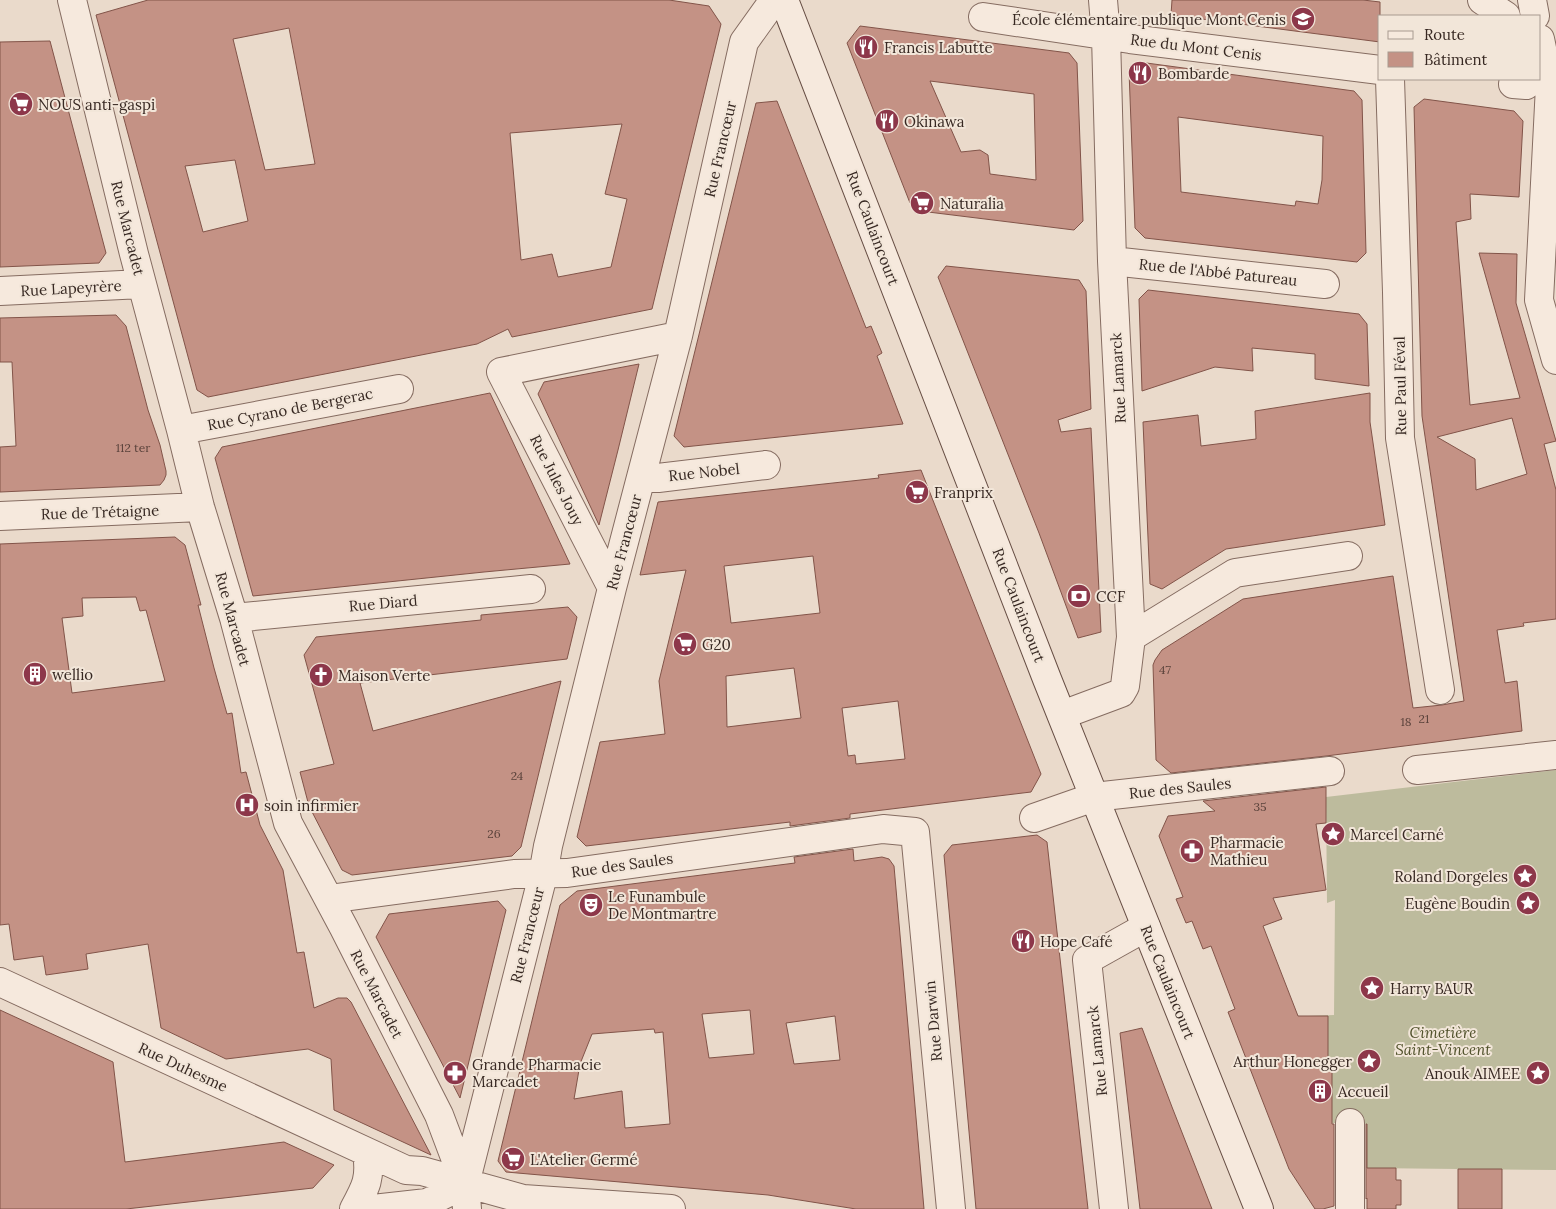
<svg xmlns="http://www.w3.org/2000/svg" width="1556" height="1209" viewBox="0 0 1556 1209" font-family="Lora,serif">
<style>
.cemetery{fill:#bdbb9d}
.building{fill:#c49285;stroke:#825449;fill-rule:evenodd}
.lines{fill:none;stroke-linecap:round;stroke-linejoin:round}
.street-casing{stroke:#856c61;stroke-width:30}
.secondary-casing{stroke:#674e44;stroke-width:30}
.street{stroke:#f6e9dd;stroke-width:28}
.secondary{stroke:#f6e9dd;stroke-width:28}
.labels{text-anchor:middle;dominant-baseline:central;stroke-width:4;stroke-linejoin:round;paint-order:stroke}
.number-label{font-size:12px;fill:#5a423b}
.poi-label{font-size:15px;fill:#372822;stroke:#f2e6d9;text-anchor:start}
.street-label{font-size:15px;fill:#372822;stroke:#f2e6d9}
.park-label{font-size:15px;font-style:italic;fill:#50512b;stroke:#f2e6d9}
</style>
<rect width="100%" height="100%" fill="#eadacb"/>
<path class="cemetery" d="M1556 770V1170L1367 1168V1124L1332 1123 1308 1050V1016L1334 1015 1335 900 1327 903 1326 797Z"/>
<path class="building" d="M148 0H669L709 6 721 24 652 309 512 337 508 329 477 344 208 397 197 390 96 15ZM289 28 315 164 265 170 233 39ZM622 124 605 194 627 199 611 267 558 277 552 254 521 260 510 133ZM235 160 248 221 203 232 185 166Z
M1172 0H1363L1380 2V42L1171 15Z
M860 26 1069 53 1077 63 1083 221 1074 230 920 211 910 203 847 43ZM930 81 1034 94 1036 180 990 174 988 155 980 150 961 152Z
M50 41 106 253 99 263 0 267V42Z
M1139 62 1354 91 1362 100 1366 253 1357 262 1145 238 1135 228 1129 71ZM1178 117 1323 136 1322 180 1318 204 1296 201 1295 206 1181 192Z
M1424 99 1514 111 1523 121 1519 197 1470 194 1471 219 1456 222 1470 405 1520 398 1479 253 1517 254 1516 303 1556 441 1544 444 1556 490V619L1523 623 1524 626 1497 630 1505 683 1517 681 1522 731 1326 756 1171 773 1156 760 1153 665 1155 660 1162 650 1243 599 1393 576 1413 708 1442 705 1464 701 1422 416 1414 107ZM1512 418 1527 474 1476 490 1475 459 1437 437Z
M777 101 866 328 871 326 882 353 877 356 903 424 684 447 674 436 756 103Z
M946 266 1079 280 1086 291 1091 409 1058 420 1061 432 1091 428 1101 632 1078 638 1039 533 938 277Z
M1148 290 1359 314 1367 324 1369 386 1315 379V354L1252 348 1253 371 1215 367 1142 391 1139 299Z
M116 315 126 326 148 410 160 445 166 471V475L164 480 160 485 0 492V447L16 446 12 362H0V318Z
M639 364 618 450 599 525 538 394 544 382Z
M490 393 570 564 484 572 253 596 215 458 222 447Z
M1370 393V422L1385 525 1226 549 1162 589 1150 584 1143 422 1198 415 1201 446 1256 439 1255 411Z
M921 470 1041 774 1031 792 850 814V818L790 826V822L586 846 577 837 600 742 665 734 659 681 686 570 640 575 658 502 879 478 878 475ZM813 556 820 613 731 623 724 566ZM794 668 801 718 727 727 726 676ZM898 701 905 759 856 764 855 755 848 756 842 708Z
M175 537 185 545 201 605H198L214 668 227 714 232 713 241 773 246 772 260 825 283 870 297 953 304 952 314 1008 338 998H347L351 1002 431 1155 334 1110 331 1059 308 1049 226 1059 161 1028 148 944 86 954 88 969 46 975 43 956 14 960 9 924 0 925V544ZM136 597 140 611 146 610 165 681 72 693 62 618 83 616 82 598Z
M568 607 577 617 567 659 360 683 373 731 561 681 521 847 512 856 352 875 342 870 309 806 300 772 334 764 304 655 316 637 481 620V615Z
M1326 787V823L1316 824 1326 890 1273 898 1282 919 1263 926 1298 1016H1328V1060H1332V1124H1334V1206L1323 1209H1315L1289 1169 1228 1012 1235 1009 1211 946 1203 949 1192 921 1186 923 1176 899 1183 897 1159 836 1168 816 1215 811 1203 801Z
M1037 835 1047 842 1088 1209H976L944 855 952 845Z
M853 849 854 861 882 857 889 859 894 866 924 1209H856L768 1195 506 1172 498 1161 560 905 577 891 795 863 794 857ZM750 1010 754 1054 709 1058 702 1014ZM835 1016 840 1060 794 1064 786 1023ZM654 1029 655 1033 663 1032 670 1124 625 1128 622 1091 574 1099 580 1064 592 1034Z
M498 901 506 910 460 1098 376 937 389 914Z
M0 1010 113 1062 125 1162 284 1142 334 1165 313 1188 126 1209H0Z
M1142 1028 1172 1107 1212 1209H1140L1120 1033Z
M1366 1124H1367V1168H1396V1180H1401V1205H1396V1209H1367V1198L1366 1199Z
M1458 1169H1502V1209H1458Z"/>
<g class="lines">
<g class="street-casing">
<path id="street" d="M72 0 134 254 181 430 200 507 234 618 288 823 344 928 439 1115 465 1184 467 1209
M1482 0 1506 16
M1532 0 1535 16
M983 17 1130 39 1380 70
M1540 39 1550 86 1539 300 1556 360
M1390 79 1397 292 1400 438 1440 690
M1513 84 1526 85
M1112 261 1325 284
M0 291 142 284
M181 430 399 389
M641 478H658L766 465
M0 516 200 507
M612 588 501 372 678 336
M234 618 531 589
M1131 637 1235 573 1348 556
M1062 715 1121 693 1125 686 1131 637 1112 261 1106 36 1103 0
M1417 770 1556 755
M1034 818 1094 797 1330 771
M329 899 514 874 567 873 883 829 915 832 951 1209
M0 982 406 1170 422 1171 523 1199 671 1209
M1350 1123V1209
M467 1187 465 1184 543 875 548 846 612 588 678 336 744 42 774 0
M354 1209C366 1187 371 1178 367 1153
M373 1209 427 1203 465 1184
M1114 1209 1087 960 1146 927"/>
</g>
<g class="secondary-casing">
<path id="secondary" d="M784 0 1047 679 1259 1209"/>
</g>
<use href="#street" class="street"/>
<use href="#secondary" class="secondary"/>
</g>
<defs>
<g id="school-disc" transform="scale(1.25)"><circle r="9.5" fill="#8d374a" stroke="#f2e6d9"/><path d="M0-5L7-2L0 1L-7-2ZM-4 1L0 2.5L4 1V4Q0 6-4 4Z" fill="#fff"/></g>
<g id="restaurant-disc" transform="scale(1.25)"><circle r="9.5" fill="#8d374a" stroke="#f2e6d9"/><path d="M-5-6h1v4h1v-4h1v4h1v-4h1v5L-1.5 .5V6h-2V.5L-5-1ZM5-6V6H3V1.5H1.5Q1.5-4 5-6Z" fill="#fff"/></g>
<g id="supermarket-disc" transform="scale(1.25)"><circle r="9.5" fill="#8d374a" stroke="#f2e6d9"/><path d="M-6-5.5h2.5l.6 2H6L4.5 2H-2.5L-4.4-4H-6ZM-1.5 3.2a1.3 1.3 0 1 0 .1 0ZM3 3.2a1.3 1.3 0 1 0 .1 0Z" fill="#fff"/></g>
<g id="bank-disc" transform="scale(1.25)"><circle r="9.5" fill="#8d374a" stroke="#f2e6d9"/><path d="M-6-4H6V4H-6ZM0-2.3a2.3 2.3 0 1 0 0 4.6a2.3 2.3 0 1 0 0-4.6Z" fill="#fff"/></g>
<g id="building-disc" transform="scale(1.25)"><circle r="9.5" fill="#8d374a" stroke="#f2e6d9"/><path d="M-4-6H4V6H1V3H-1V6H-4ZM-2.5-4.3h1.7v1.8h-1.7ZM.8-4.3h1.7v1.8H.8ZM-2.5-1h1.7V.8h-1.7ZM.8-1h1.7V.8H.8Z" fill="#fff"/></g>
<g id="church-disc" transform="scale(1.25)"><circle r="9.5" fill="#8d374a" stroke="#f2e6d9"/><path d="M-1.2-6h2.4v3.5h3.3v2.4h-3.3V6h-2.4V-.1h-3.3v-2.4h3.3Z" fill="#fff"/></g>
<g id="hospital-disc" transform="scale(1.25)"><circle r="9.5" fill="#8d374a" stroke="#f2e6d9"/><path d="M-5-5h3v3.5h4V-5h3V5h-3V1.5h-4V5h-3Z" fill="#fff"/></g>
<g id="sight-disc" transform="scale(1.25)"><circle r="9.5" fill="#8d374a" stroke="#f2e6d9"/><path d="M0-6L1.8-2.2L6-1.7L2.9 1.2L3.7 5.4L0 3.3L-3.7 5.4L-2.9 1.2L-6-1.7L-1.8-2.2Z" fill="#fff"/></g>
<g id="pharmacy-disc" transform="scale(1.25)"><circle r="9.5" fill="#8d374a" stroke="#f2e6d9"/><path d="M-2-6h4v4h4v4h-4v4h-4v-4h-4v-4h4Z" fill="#fff"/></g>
<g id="theatre-disc" transform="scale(1.25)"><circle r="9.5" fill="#8d374a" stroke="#f2e6d9"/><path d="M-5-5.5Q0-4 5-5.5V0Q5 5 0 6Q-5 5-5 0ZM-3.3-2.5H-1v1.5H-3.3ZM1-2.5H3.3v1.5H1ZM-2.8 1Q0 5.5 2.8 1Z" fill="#fff"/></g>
</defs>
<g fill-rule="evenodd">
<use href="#school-disc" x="1303" y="19"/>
<use href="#restaurant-disc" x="866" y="47"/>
<use href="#restaurant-disc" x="1140" y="73"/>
<use href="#supermarket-disc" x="21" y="104"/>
<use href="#restaurant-disc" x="887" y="121"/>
<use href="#supermarket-disc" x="922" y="203"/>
<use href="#supermarket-disc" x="917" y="492"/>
<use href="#bank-disc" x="1079" y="596"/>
<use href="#supermarket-disc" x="685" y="644"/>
<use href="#building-disc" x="35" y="674"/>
<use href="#church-disc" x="321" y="675"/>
<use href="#hospital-disc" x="247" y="805"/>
<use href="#sight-disc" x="1333" y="834"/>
<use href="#pharmacy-disc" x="1192" y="851"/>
<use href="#sight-disc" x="1525" y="876"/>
<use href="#sight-disc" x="1528" y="903"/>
<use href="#theatre-disc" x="591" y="905"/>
<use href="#restaurant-disc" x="1023" y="941"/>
<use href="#sight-disc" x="1372" y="988"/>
<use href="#sight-disc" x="1369" y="1061"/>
<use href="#pharmacy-disc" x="455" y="1073"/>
<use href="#sight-disc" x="1538" y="1073"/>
<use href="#building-disc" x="1320" y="1091"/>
<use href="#supermarket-disc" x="513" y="1159"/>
</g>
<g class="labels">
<g class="number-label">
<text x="133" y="447">112 ter</text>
<text x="1165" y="669">47</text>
<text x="1424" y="718">21</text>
<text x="1406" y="721">18</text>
<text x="517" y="775">24</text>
<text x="1260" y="806">35</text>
<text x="494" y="833">26</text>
</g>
<g class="poi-label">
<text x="1286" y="19" text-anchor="end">École élémentaire publique Mont Cenis</text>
<text x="884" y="47">Francis Labutte</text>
<text x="1158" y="73">Bombarde</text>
<text x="38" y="104">NOUS anti-gaspi</text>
<text x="904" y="121">Okinawa</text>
<text x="940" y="203">Naturalia</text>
<text x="934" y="492">Franprix</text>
<text x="1096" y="596">CCF</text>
<text x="702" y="644">G20</text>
<text x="52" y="674">wellio</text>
<text x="338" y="675">Maison Verte</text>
<text x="264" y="805">soin infirmier</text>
<text x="1350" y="834">Marcel Carné</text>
<text x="1210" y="842">Pharmacie<tspan x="1210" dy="17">Mathieu</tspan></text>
<text x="1508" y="876" text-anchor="end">Roland Dorgeles</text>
<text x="608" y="896">Le Funambule<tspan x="608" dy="17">De Montmartre</tspan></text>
<text x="1510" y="903" text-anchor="end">Eugène Boudin</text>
<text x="1040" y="941">Hope Café</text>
<text x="1390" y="988">Harry BAUR</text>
<text x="1352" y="1061" text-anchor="end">Arthur Honegger</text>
<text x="472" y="1064">Grande Pharmacie<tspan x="472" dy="17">Marcadet</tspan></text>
<text x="1520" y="1073" text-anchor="end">Anouk AIMEE</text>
<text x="1338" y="1091">Accueil</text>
<text x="530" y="1159">L'Atelier Germé</text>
</g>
<g class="street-label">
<text transform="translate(1196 47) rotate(7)">Rue du Mont Cenis</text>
<text transform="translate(720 149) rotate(-77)">Rue Francœur</text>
<text transform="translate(128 228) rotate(76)">Rue Marcadet</text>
<text transform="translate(873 228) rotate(69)">Rue Caulaincourt</text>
<text transform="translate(1218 272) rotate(6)">Rue de l'Abbé Patureau</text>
<text transform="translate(71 288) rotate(-3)">Rue Lapeyrère</text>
<text transform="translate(1118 378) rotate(-93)">Rue Lamarck</text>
<text transform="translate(1400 386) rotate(-91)">Rue Paul Féval</text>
<text transform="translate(290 409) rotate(-11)">Rue Cyrano de Bergerac</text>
<text transform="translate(704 472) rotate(-6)">Rue Nobel</text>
<text transform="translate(557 480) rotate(63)">Rue Jules Jouy</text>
<text transform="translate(100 512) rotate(-2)">Rue de Trétaigne</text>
<text transform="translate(624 542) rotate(-75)">Rue Francœur</text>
<text transform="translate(383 603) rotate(-5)">Rue Diard</text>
<text transform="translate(1019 605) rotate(69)">Rue Caulaincourt</text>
<text transform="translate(233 619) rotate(75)">Rue Marcadet</text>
<text transform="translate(1180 788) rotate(-6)">Rue des Saules</text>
<text transform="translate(622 865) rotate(-8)">Rue des Saules</text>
<text transform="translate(527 935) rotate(-76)">Rue Francœur</text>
<text transform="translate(1168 982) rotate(68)">Rue Caulaincourt</text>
<text transform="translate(377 994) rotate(63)">Rue Marcadet</text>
<text transform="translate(933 1021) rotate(-95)">Rue Darwin</text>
<text transform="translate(1097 1051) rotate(-96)">Rue Lamarck</text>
<text transform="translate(183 1067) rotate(25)">Rue Duhesme</text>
</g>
<g class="park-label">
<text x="1443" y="1032">Cimetière<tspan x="1443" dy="17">Saint-Vincent</tspan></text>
</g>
</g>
<rect x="1378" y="15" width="162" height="65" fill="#f2e6d9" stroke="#a79a90"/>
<rect x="1388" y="31" width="25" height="8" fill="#f6e9dd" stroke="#a79a90"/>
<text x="1424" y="40" font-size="15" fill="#372822">Route</text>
<rect x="1388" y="52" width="25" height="15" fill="#c49285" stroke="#a79a90"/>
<text x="1424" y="65" font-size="15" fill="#372822">Bâtiment</text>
</svg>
